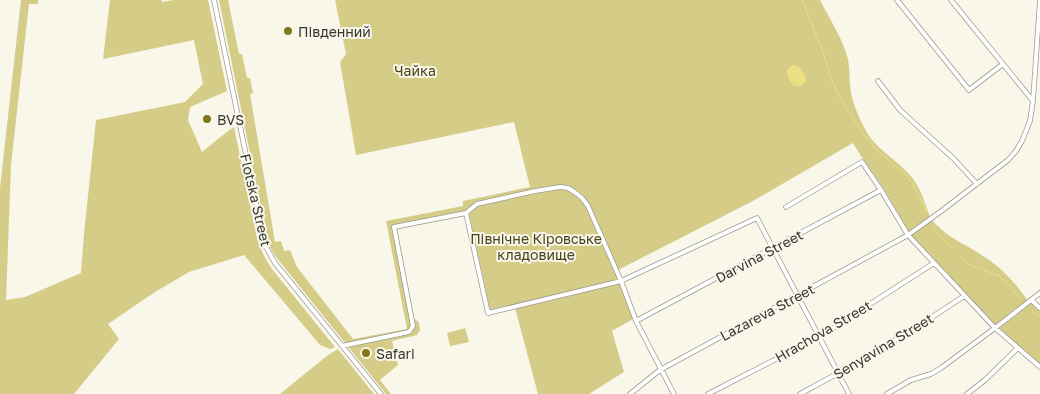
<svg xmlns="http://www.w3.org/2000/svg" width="1040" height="394" viewBox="0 0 1040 394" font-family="'Golos Text',sans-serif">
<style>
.green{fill:#d5cc88}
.water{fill:#ecdf81}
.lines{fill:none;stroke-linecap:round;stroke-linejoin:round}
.stream{stroke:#ecdf81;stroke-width:1}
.minor-casing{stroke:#9c9a8e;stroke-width:5.5}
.minor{stroke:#fff;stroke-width:4}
.poi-dot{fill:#82761a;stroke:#f8f7ea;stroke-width:2}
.labels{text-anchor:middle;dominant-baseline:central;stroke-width:4;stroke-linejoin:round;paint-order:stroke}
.poi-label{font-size:14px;fill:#383732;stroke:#f8f7ea;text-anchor:start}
.park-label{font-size:14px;fill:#48431b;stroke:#f8f7ea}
.street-label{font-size:14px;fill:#383732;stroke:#f8f7ea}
</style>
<rect width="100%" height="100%" fill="#f8f7ea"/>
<path class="green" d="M21 0H38V4H29L11 165 6 300 25 297 81 273 84 234 96 120 185 102 203 84 194 40 103 59 110 0H161L162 2 174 0H208L227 91 190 107 188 120 202 152 228 131 234 127 257 238C261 250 265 259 272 269L335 347 330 349 320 345 244 255 189 272 155 292 108 324 119 339 74 394H0V188Z
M219 0H228L239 54H242L247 78H250L253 93 250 94 275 242 281 241 284 251 290 250 297 267 353 339 407 329 386 221 463 206V201L530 187 514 122 356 155 340 62 346 54 335 0H820C829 18 843 39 848 59 850 70 849 82 851 93 853 105 861 122 867 133 877 149 895 159 908 173 920 185 924 201 930 217L909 232 884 189 861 156 853 143 751 202 618 270 589 205 580 194 569 187 560 185 547 187 476 202 463 212 464 216 397 229 414 318 419 323 420 330 417 335 392 341 398 365 380 380 391 394H386L276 257 270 247 267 237Z
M560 189C572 190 579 197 586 206L619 280 490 310 469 214 479 206 535 193Z
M932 220C945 236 963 243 980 254 1001 267 1014 281 1028 301L995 326C967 296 940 264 911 235Z
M620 283 633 319 612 331 624 372 589 394H538L515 308Z
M1031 303 1040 311V364L998 329Z
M465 328 469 342 450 346 447 333Z
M338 349 374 394H280L328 355Z"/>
<path class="water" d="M793 65C802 66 806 74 806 82L801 86H794L788 78 787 70Z"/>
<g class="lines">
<path class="stream" d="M802 0 823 52 831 79 840 98 861 131 879 152 907 176 913 184 922 201 926 212
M933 227 938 234 951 247
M961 258 970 265 999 276 1008 284 1020 298
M1032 311 1040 317"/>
<g class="minor-casing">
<path id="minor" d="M214 0 263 237 266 247 275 263 381 394
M897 0 969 90 1003 64
M951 0 1033 101
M878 81 900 110 954 159 977 184
M786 207 862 162 881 190 908 235 995 328 1040 367
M466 213 488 313 621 281 757 218 849 394
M1031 300 1040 308
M636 321 881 190
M342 346 409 332 413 326 394 227 466 213 477 204 535 191 560 187 568 188 576 193 582 198 588 206 621 281 636 321 674 394
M630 394 660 370 908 235 940 212 1008 160 1016 151 1022 141 1030 121 1033 101 1040 0
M708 394 819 337 934 263
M800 394C856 364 911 332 964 296
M887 394 911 380 931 374 941 368 995 328 1040 293
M967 394 985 380 1018 348"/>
</g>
<use href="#minor" class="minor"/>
</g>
<g class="poi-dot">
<circle cx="288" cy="31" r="5"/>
<circle cx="207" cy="119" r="5"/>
<circle cx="366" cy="353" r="5"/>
</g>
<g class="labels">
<g class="poi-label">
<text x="298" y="31">Південний</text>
<text x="217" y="119">BVS</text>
<text x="376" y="353">Safari</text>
</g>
<g class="park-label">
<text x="415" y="70">Чайка</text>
<text x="536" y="238">Північне Кіровське<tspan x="536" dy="16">кладовище</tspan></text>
</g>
<g class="street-label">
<text transform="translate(256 200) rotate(77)">Flotska Street</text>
<text transform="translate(759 256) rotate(-28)">Darvina Street</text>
<text transform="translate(767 312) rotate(-28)">Lazareva Street</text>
<text transform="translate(823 331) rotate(-30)">Hrachova Street</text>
<text transform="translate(883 346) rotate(-31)">Senyavina Street</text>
</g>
</g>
</svg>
